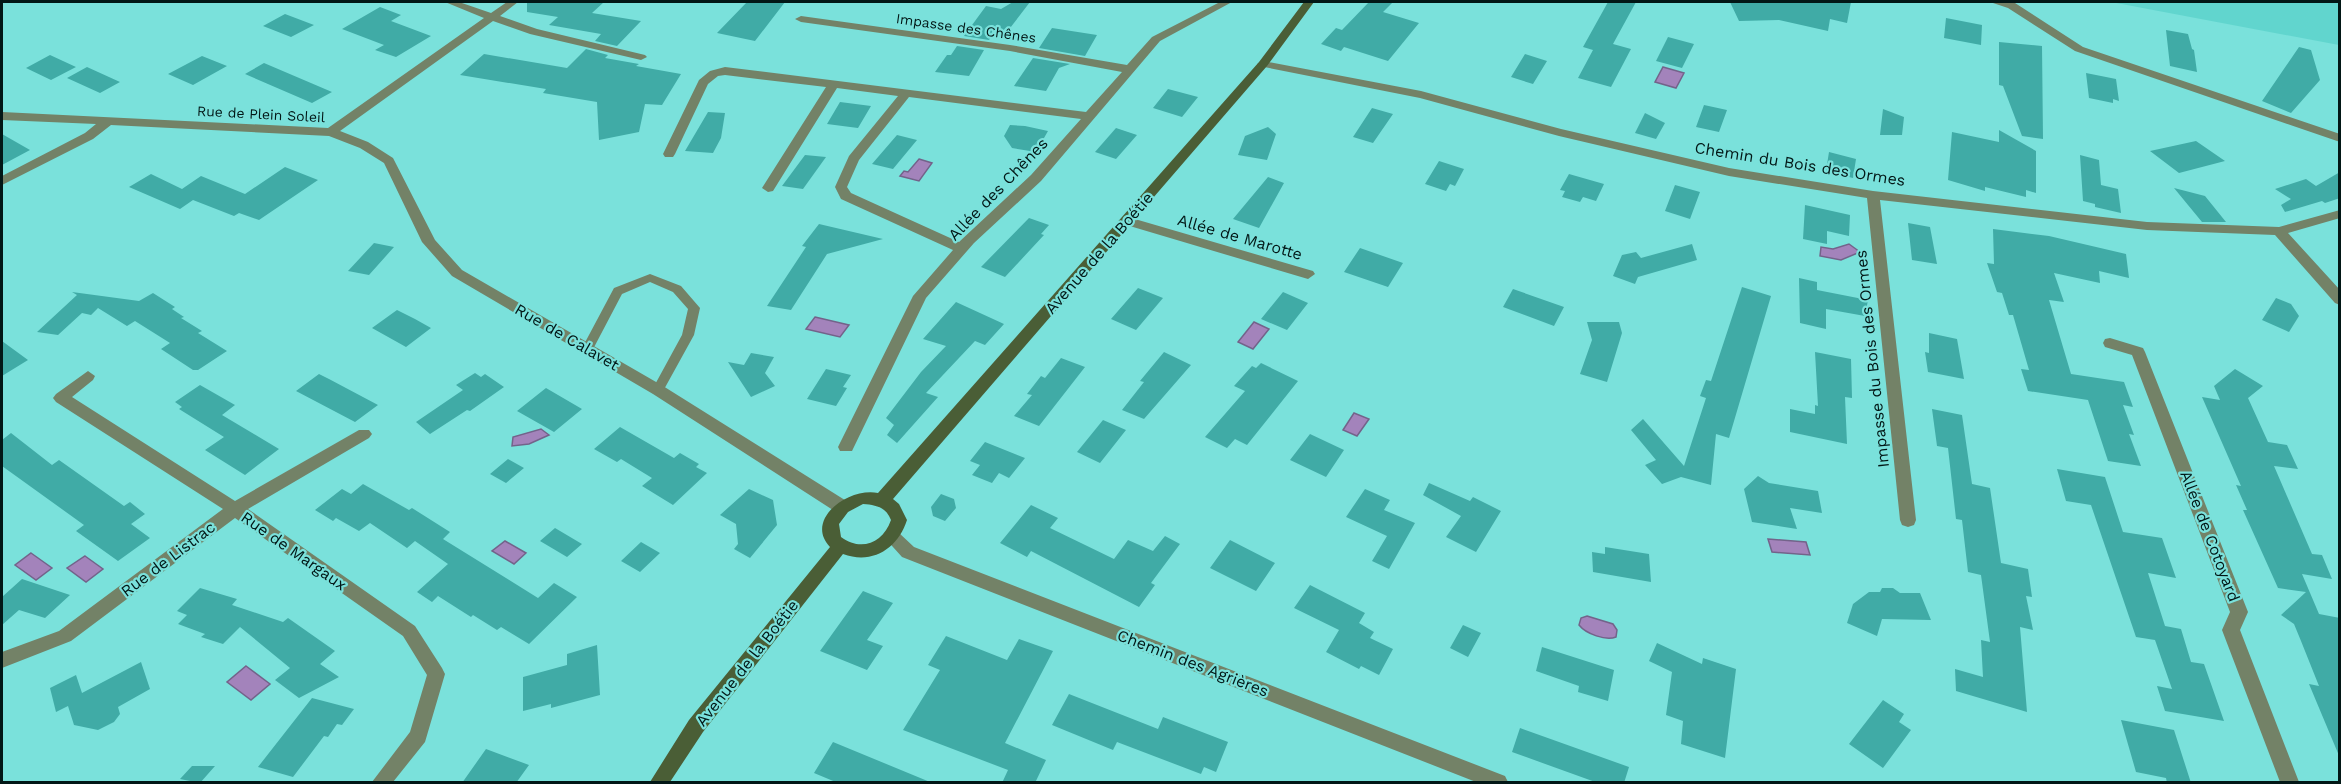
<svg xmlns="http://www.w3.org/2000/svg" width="2341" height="784" viewBox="0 0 2341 784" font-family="'Work Sans',sans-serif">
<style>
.built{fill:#61d5ce}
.water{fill:#a383bb;stroke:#73638a;stroke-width:1.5}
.building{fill:#40aba6}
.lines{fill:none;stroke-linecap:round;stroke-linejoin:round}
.lane{fill:#738267;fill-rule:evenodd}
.street{fill:#738267;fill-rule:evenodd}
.secondary{fill:#4a5e36;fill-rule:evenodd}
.labels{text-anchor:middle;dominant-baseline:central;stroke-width:4.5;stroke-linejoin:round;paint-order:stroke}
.far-street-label{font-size:14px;fill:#021716;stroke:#7ae1db}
.street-label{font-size:16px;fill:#021716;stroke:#7ae1db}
</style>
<rect width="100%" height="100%" fill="#7ae1db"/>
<path class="built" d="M2111 2H2339V45Z"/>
<path class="water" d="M1663 67 1684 73 1676 88 1655 82Z
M919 159 932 163 919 181 900 176 904 171 908 172Z
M1849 244 1860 252 1841 260 1820 256 1821 247 1833 249Z
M815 317 849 325 840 337 806 329Z
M1254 322 1269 329 1253 349 1238 342Z
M1354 413 1369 419 1357 436 1343 430Z
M541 429 549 435 529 444 512 446 513 437Z
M1768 539 1806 542 1810 555 1772 552Z
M505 541 526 553 514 564 492 551Z
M31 553 52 568 36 580 15 565Z
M85 556 103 569 86 582 67 568Z
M1587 616 1613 624 1617 630 1616 637C1606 641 1586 634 1579 625L1581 618Z
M246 666 270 684 251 700 227 682Z"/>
<path class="building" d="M527 2H604L592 13 641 21 617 46 595 41 601 34 549 25 558 17 527 12Z
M747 2H785L755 41 717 33Z
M1013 2H1030L1007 32 1002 36 993 34 989 40 964 36 986 6 1001 9Z
M1369 2H1393L1383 12 1419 23 1388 61 1344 47 1341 51 1321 44 1336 28 1342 30Z
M1608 2H1636L1613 44 1631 49 1611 87 1578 78 1593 50 1583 47Z
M1730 2H1851L1847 23 1830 19 1828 31 1779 20 1739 21Z
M380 7 401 15 391 21 431 36 396 57 375 50 384 45 342 29Z
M285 14 314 25 291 37 263 26Z
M1946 18 1982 25 1981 45 1944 38Z
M1052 28 1097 35 1085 56 1039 48Z
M2166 30 2188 34 2192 49 2194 50 2197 72 2170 66Z
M1668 37 1694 44 1682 68 1656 61Z
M1999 42 2042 46 2043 139 2022 136 2003 86 1999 85Z
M957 46 984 50 969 76 935 72 947 55H951Z
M2299 47 2311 50 2320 80 2291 113 2262 101Z
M586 49 608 55 605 58 639 64 636 66 681 74 662 105 645 104 639 132 599 140 597 102 543 93 546 89 460 75 484 54 567 68Z
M1525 54 1547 61 1533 84 1511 77Z
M50 55 76 67 51 80 26 68Z
M202 56 227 66 193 85 168 74Z
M1033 58 1070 64 1059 68 1046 91 1014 86Z
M264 63 332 92 312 103 245 74Z
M87 67 120 82 100 93 67 78Z
M2086 73 2116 79 2119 101 2113 99V103L2089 98Z
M1168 89 1198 97 1182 117 1153 108Z
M840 102 871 106 858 128 827 124Z
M1704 105 1727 110 1719 132 1696 127Z
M1372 108 1393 114 1373 143 1353 137Z
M1883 109 1904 117 1902 135H1880Z
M708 112 725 113 721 138 713 153 685 151Z
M1645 113 1665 123 1656 139 1635 133Z
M1010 125 1025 126 1048 131 1036 152 1012 148 1004 136Z
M1268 127 1276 134 1267 160 1238 155 1245 136Z
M1116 128 1137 135 1116 159 1095 152Z
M1999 130 2036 151V193L2026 190V197L1985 187V191L1948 180 1952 132 1999 142Z
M2 134 30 150 2 165Z
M897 135 917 140 893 169 872 164Z
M2196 141 2225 161 2179 173 2150 151Z
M1829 152 1856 159 1853 178 1826 171Z
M805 155 826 157 803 189 782 186Z
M2080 155 2099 160 2101 185 2118 189 2121 213 2095 207V204L2083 201Z
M1439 161 1464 169 1455 186 1450 184 1446 191 1425 184Z
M285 167 318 180 259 220 239 213 234 216 193 200 180 209 129 187 151 174 182 189 201 176 245 194Z
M2340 172V198L2325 203 2322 201 2285 212 2281 205 2291 199 2275 189 2306 179 2316 186Z
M1569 174 1604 184 1596 201 1583 197 1580 202 1562 197 1565 191 1560 190Z
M1268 177 1284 183 1259 228 1233 219Z
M1675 185 1700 192 1690 219 1665 211Z
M2174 188 2205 196 2226 222H2202Z
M1805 205 1850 215 1849 236 1827 231V244L1803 239Z
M1029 218 1049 225 1041 234 1044 235 1005 277 981 267Z
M1908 223 1930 227 1937 264 1912 260Z
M819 224 883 239 827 254 791 310 767 306 806 247 802 246Z
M1993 229 2049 236 2126 254 2129 278 2099 271 2100 283 2054 273 2064 302 2049 300 2071 374 2124 382 2133 407 2123 405 2134 435 2129 434 2141 466 2108 461 2088 400 2028 391 2021 369 2029 370 2013 315H2009L2002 293 1997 292 1987 263 1994 264Z
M374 243 394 247 369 275 348 271Z
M1692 244 1697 260 1638 277 1635 284 1613 276 1622 255 1636 252 1641 258Z
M1360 248 1403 263 1388 287 1344 272Z
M1799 278 1817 282V290L1868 300 1865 316 1826 309V329L1800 323Z
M1742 287 1771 296 1729 438 1716 434 1711 485 1681 477 1662 484 1645 465 1656 460 1631 430 1643 419 1684 466 1706 398 1700 396 1706 380 1711 381Z
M1138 288 1163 298 1136 330 1111 319Z
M1513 289 1564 307 1554 326 1503 307Z
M72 292 139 301 153 293 175 307 172 309 184 317 181 318 202 331 198 333 227 351 198 370H193L161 349 170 343 135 321 127 326 98 308 91 315 82 313 58 335 37 332 77 295Z
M1283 292 1308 303 1287 330 1261 319Z
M2276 298 2291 304 2299 316 2289 332 2262 320Z
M956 302 1004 324 985 345 975 341 926 393 938 397 897 443 887 435 894 425 886 418 921 372 946 346 923 339Z
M397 310 415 319 431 328 406 347 372 328Z
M1587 322H1619L1622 333 1607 382 1580 374 1592 340Z
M1929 333 1957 339 1964 379 1928 372 1925 352 1929 353Z
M2 341 28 360 2 376Z
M1164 352 1191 365 1144 419 1122 410 1144 382 1140 381Z
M1815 352 1851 359 1852 398 1845 397 1847 444 1790 432V409L1815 414V405L1818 406Z
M751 353 774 357 765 373 775 386 751 397 728 362 744 365Z
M1061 358 1085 367 1039 426 1014 416 1032 395 1027 394 1041 376 1045 378Z
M1261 363 1298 381 1247 445 1235 439 1227 448 1205 437 1245 391 1234 386 1252 366 1256 368Z
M826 369 851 375 843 387 847 388 836 406 807 399Z
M2235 369 2263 386 2248 398 2268 442 2287 445 2298 469 2274 466 2312 554 2322 555 2332 579 2302 574 2319 614 2340 618V758L2309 684 2319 686 2301 641 2294 624 2281 615 2306 592 2278 588 2243 510H2247L2236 485 2241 486 2202 397 2220 400 2214 386Z
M475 373 481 377 485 374 504 387 470 411 467 410 430 434 416 422 463 390 456 385Z
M319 374 329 379 378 405 355 422 296 391Z
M200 385 235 405 222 415 279 449 245 475 205 450 224 437 179 409 182 407 175 402Z
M546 388 582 409 554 432 517 411Z
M1932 409 1962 415 1972 484 1990 488 2001 563 2028 569 2032 597 2026 596 2033 630 2020 627 2027 712 1956 691 1955 669 1983 677 1981 640 1990 642 1981 575 1968 572 1962 520 1956 519 1948 448 1937 446Z
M1103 420 1126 430 1100 463 1077 452Z
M620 427 674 458 680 453 699 464 696 467 707 473 673 505 642 486 652 478 621 459 617 462 594 449Z
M11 433 52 465 59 460 124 506 130 502 145 514 131 524 150 538 118 561 76 531 84 525 2 466V440Z
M1310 434 1344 450 1326 477 1290 460Z
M985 442 1025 458 1009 478 999 473 992 483 972 475 980 465 970 461Z
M508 459 524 468 506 483 490 474Z
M2057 469 2105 477 2123 532 2162 538 2176 578 2148 573 2165 626 2181 629 2191 662 2204 664 2224 721 2165 711 2157 686 2172 689 2155 640 2136 637 2091 505 2066 501Z
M1758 476 1769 483 1818 491 1822 513 1790 508 1797 529 1752 522 1744 489Z
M1429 483 1470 501 1473 497 1501 511 1476 552 1446 537 1461 516 1423 495Z
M363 484 409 510 412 508 450 532 443 539 538 598 554 583 577 597 529 644 501 627 497 630 473 615 471 617 438 596 432 602 417 592 448 564 415 541 407 548 370 523 359 531 336 518 333 521 315 510 342 489 351 494Z
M749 489 773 500 777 525 750 558 734 549 738 544 736 524 720 515Z
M1365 489 1390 500 1384 510 1415 523 1389 569 1372 561 1387 536 1346 517Z
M941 494 954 499 956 508 945 521 933 516 931 507Z
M1031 505 1058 518 1050 528 1114 559 1128 540 1153 551 1165 536 1180 544 1151 583 1155 585 1139 607 1031 551 1027 557 1000 543Z
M555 528 582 544 567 557 540 541Z
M1230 540 1275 563 1256 591 1210 568Z
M641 542 660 553 640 572 621 561Z
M1605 547 1649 554 1651 582 1593 572 1592 552 1605 554Z
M22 579 70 595 45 618 19 610 2 625V597Z
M1310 585 1365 613 1359 623 1374 632 1370 638 1393 649 1379 675 1361 666 1359 669 1326 652 1339 630 1294 608Z
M200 588 237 599 232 605 283 622 288 618 335 651 320 664 339 677 299 698 275 680 290 668 240 627 223 644 201 637 205 634 178 624 187 615 177 611Z
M1882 588H1893L1900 593H1920L1931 620 1882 619 1877 636 1847 623 1853 604 1869 592H1880Z
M863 591 893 603 867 640 883 646 867 670 820 651Z
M1463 625 1481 633 1468 657 1450 648Z
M946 636 1007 660 1019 639 1053 651 1005 743 1046 760 1035 783H1002L1008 770 903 730 940 670 928 665Z
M1657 643 1702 664 1703 658 1736 669 1725 758 1681 744 1683 721 1666 715 1672 672 1649 661Z
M597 645 600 695 551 708V704L523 711V677L567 665V654Z
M1542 647 1614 670 1608 701 1578 692 1579 686 1536 671Z
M141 662 150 689 118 707 120 714 114 722 98 730 74 725 68 706 56 712 50 688 76 675 82 693Z
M1069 694 1158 729 1163 717 1228 742 1216 772 1204 767 1201 774 1117 742 1113 750 1052 725Z
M312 698 354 709 342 725 337 724 328 737 324 736 293 777 258 767Z
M1883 700 1904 714 1899 722 1911 730 1883 768 1849 744Z
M2121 720 2174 730 2191 783H2167L2166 778 2136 772Z
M1520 728 1629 767 1624 783H1598L1512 752Z
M833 742 930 782V783H838L814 773Z
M486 749 529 765 516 783H462Z
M192 766H215L200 783 180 779Z"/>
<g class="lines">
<path class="lane" d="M650 274 681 286 700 308 694 335 662 393 658 394 652 390 682 335 688 309 673 292 650 282 622 294 591 353H583L581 350 614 288Z"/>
<path class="street" d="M445 2H459L491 13 507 2H518L500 16 537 29 645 55 647 57 641 60 530 34 493 21 340 131 368 142 393 158 435 240 462 270 663 386 848 502 850 507 848 512 842 513 836 512 653 394 452 276 422 242 384 163 360 148 329 136 111 125 93 139 2 185V176L85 133 96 124 2 120V112L328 128 484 18Z
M1220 2H1232L1160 41 1041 181 974 243 926 298 852 451H840L838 447 913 296 953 250 841 199 835 187 849 156 898 96 837 88 773 191 768 192 762 188 826 87 725 75 718 76 708 84 675 154 673 157H665L663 154 699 80 710 71 725 67 1086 112 1122 72 1010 51 801 22 795 19 801 16 1010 45 1127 65 1152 37ZM909 97 1081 119 1031 175 959 242 851 193 847 187 859 160Z
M1990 2 2015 3 2083 47 2340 134V142L2075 51 2008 8Z
M1263 61 1421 91 1561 129 1729 168 1873 191 2147 222 2279 227 2340 210V218L2288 233 2340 290V305L2335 303 2275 235 2147 230 1880 200 1916 520 1914 525 1908 527 1902 525 1900 520 1867 198 1729 176 1559 136 1420 98 1259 66 1257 64Z
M1128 217 1313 271 1315 274 1308 279 1123 224 1121 221Z
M2110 338 2143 348 2145 352 2248 612 2240 630 2299 782H2280L2222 630 2230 612 2132 355 2105 347 2103 343 2105 339Z
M88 371 95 376 93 380 72 397 235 501 359 430H369L372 434 369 438 248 509 415 626 442 668 445 674 425 742 393 782H372L410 732 427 675 403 636 235 518 71 641 2 668V652L59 631 223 509 56 402 53 398 56 394Z
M892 530 898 532 914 547 1505 776 1508 782H1476L902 557 884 537 886 532Z"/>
<path class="secondary" d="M1304 2H1314L1267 66 893 499 899 504 907 520C898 548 873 565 843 554L703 732 670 782H650L689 720 830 547C804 520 848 487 878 493L1259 62ZM863 504C876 505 886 507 891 520 883 543 861 552 841 537L839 524 848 512Z"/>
</g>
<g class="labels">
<g class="far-street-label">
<text transform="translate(966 28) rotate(8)">Impasse des Chênes</text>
<text transform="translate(261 114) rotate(3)">Rue de Plein Soleil</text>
</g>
<g class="street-label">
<text transform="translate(1800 164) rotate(9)">Chemin du Bois des Ormes</text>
<text transform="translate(998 189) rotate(-46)">Allée des Chênes</text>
<text transform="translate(1240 237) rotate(16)">Allée de Marotte</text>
<text transform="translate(1099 253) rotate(-49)">Avenue de la Boétie</text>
<text transform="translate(567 337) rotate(30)">Rue de Calavet</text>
<text transform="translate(1872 359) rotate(-96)">Impasse du Bois des Ormes</text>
<text transform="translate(2210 536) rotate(69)">Allée de Cotoyard</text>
<text transform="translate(294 551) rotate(35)">Rue de Margaux</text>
<text transform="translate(168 559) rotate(-37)">Rue de Listrac</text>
<text transform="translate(747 663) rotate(-52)">Avenue de la Boétie</text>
<text transform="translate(1193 663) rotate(21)">Chemin des Agrières</text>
</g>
</g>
<rect width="2341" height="784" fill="none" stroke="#021716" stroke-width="6"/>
</svg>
